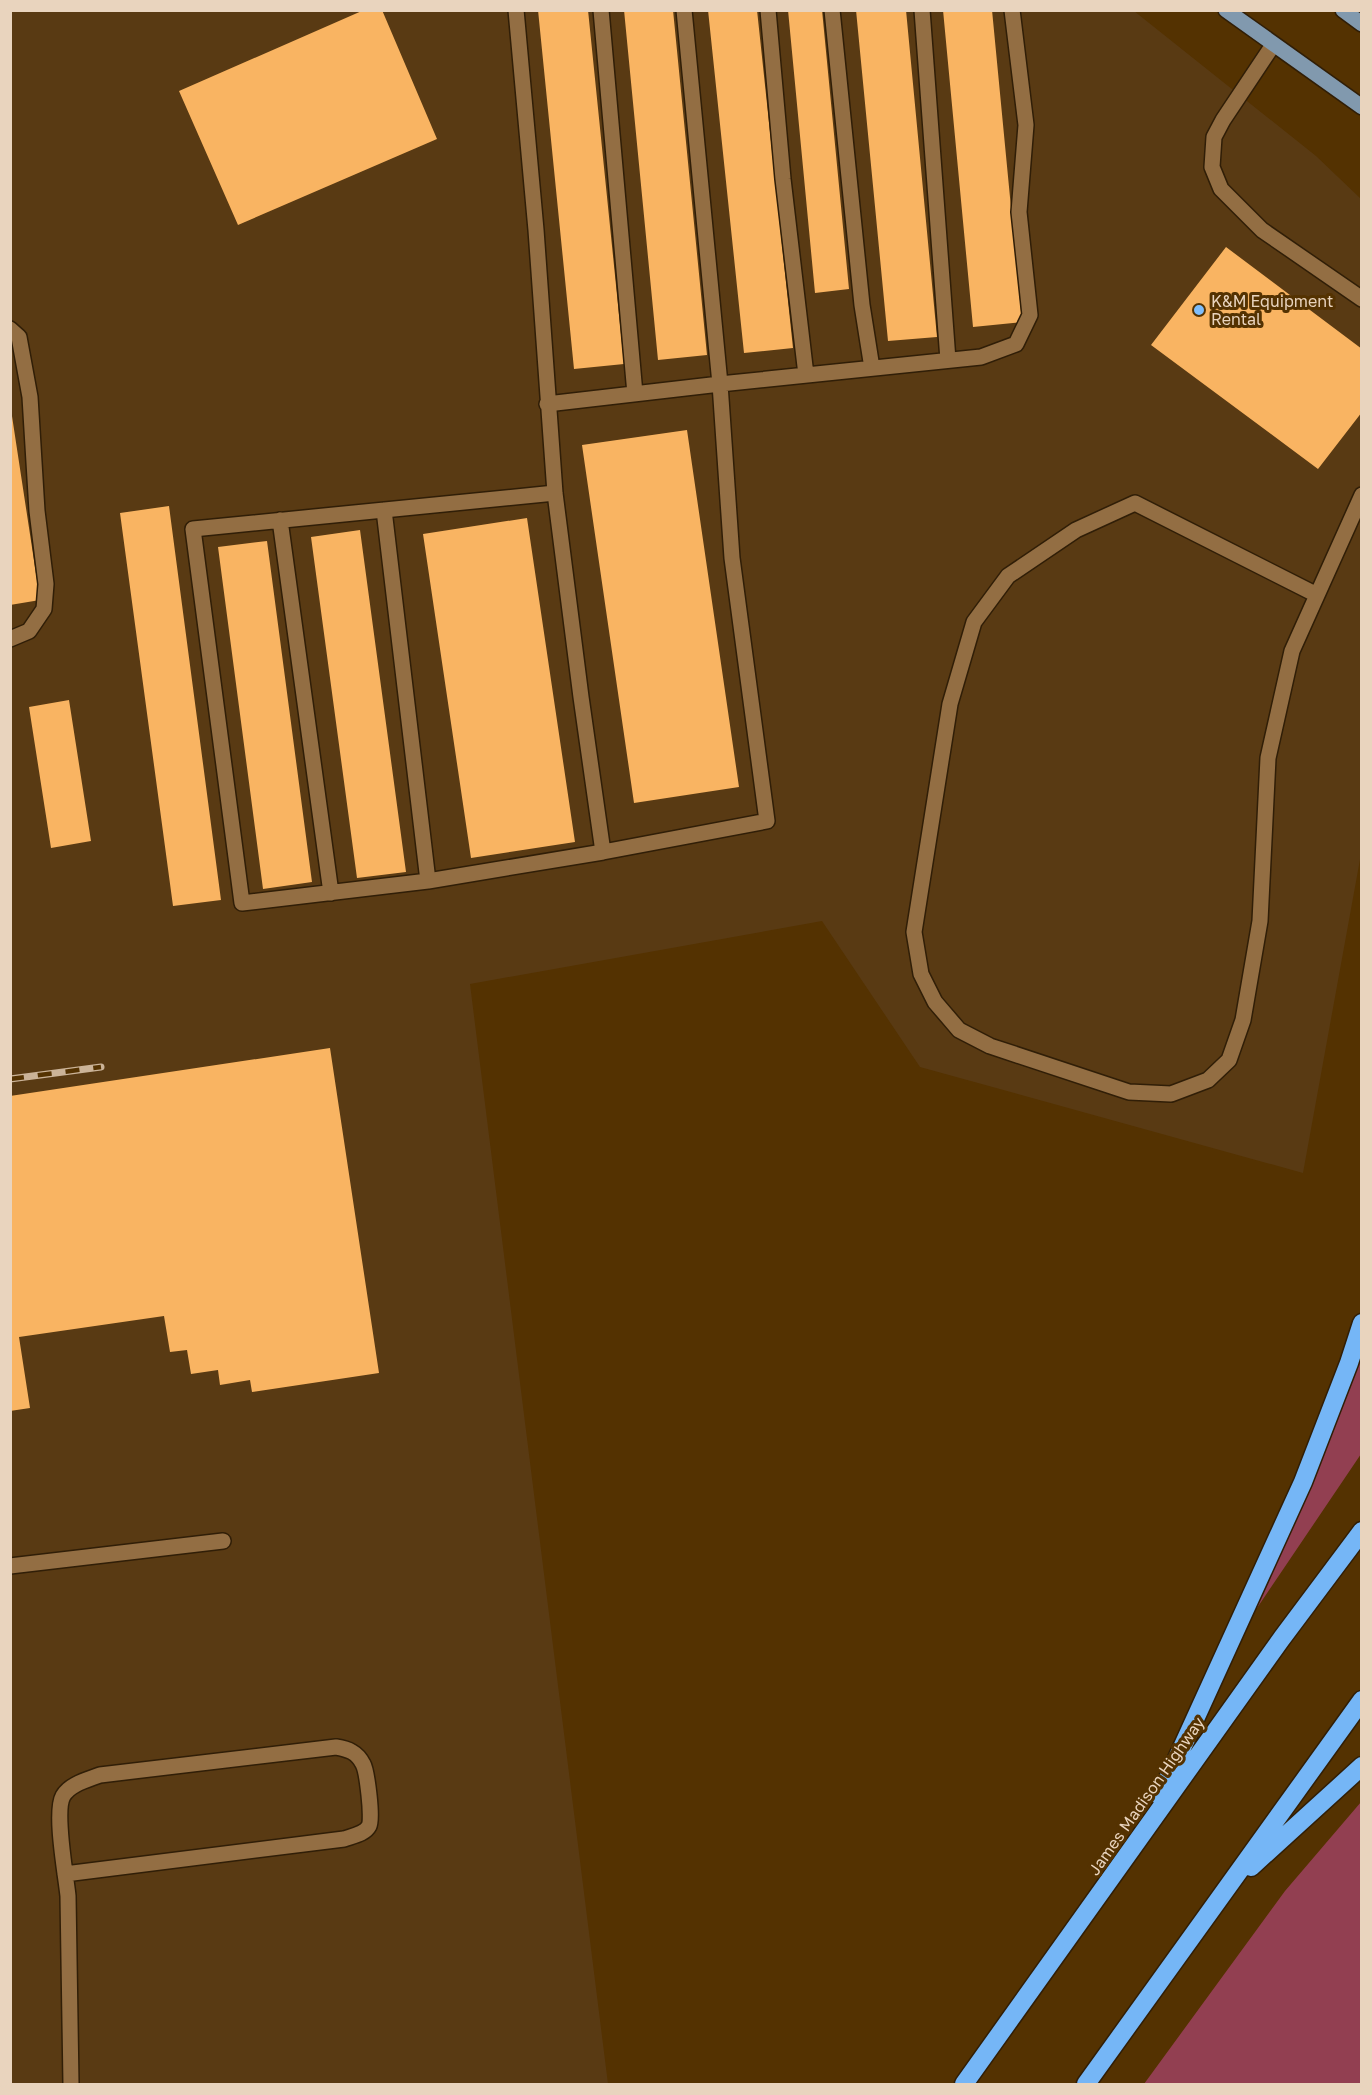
<svg xmlns="http://www.w3.org/2000/svg" width="1372" height="2095" viewBox="0 0 1372 2095" font-family="'Golos Text',sans-serif">
<style>
.built{fill:#593a13}
.green{fill:#923f51}
.building{fill:#f9b462}
.lines{fill:none;stroke-linecap:round;stroke-linejoin:round}
.service-casing{stroke:#301e07;stroke-width:18}
.primary-casing{stroke:#301e07;stroke-width:18}
.motorway-casing{stroke:#301e07;stroke-width:21}
.service{stroke:#936e43;stroke-width:15}
.primary{stroke:#8199ae;stroke-width:15}
.motorway{stroke:#75b6f6;stroke-width:18}
.rail-casing{stroke:#cbb398;stroke-width:7}
.rail{stroke:#543201;stroke-width:4.5;stroke-dasharray:14;stroke-linecap:butt}
.poi-dot{fill:#7fbdfa;stroke:#543201;stroke-width:2}
.labels{text-anchor:middle;dominant-baseline:central;stroke-width:6;stroke-linejoin:round;paint-order:stroke}
.poi-label{font-size:16px;fill:#e9d4be;stroke:#543201;text-anchor:start}
.street-label{font-size:16px;fill:#e9d4be;stroke:#543201}
</style>
<rect width="100%" height="100%" fill="#543201"/>
<path class="built" d="M11 11H1134L1316 156 1361 199V854L1303 1173 920 1067 822 921 470 984 608 2084H11Z"/>
<path class="green" d="M1361 1355V1454L1257 1608 1252 1605 1343 1402Z
M1361 1802V2084H1144L1285 1891Z"/>
<path class="building" d="M364 10H382L437 139 238 225 179 91Z
M538 10H588L624 364 574 369Z
M624 10H673L707 355 658 360Z
M708 10H757L793 348 744 353Z
M788 10H822L849 289 815 293Z
M856 10H906L937 337 888 341Z
M943 10H992L1022 322 973 327Z
M1226 247 1362 349V412L1318 469 1151 345Z
M10 403 40 600 10 605Z
M687 430 739 787 634 803 582 445Z
M169 506 221 900 173 906 120 513Z
M527 518 575 842 471 858 423 534Z
M360 530 406 872 357 878 311 537Z
M267 541 312 882 263 889 218 547Z
M69 700 91 841 51 848 29 707Z
M330 1048 379 1373 252 1392 250 1380 220 1385 218 1370 191 1374 187 1350 170 1352 164 1316 19 1337 30 1408 10 1411V1096Z"/>
<g class="lines">
<g class="service-casing">
<path id="service" d="M516 10 536 230 555 493 581 697 603 852
M601 10 635 394
M768 10 783 179 806 375
M832 10 862 305 872 368
M922 10 948 360
M1273 45 1223 120 1214 137 1212 167 1221 189 1262 230 1362 299
M10 329 19 337 30 397 37 511 46 584 44 609 29 631 10 639
M547 404 720 384 981 357 1016 344 1030 315 1019 212 1026 125 1012 10
M555 493 193 529 242 903 428 881 603 852 767 821 732 558 720 384 684 10
M384 510 428 881
M280 520 331 893
M1317 595 1135 503 1076 530 1008 576 974 622 950 704 914 932 921 974 935 1002 959 1030 990 1046 1129 1092 1171 1094 1208 1080 1229 1060 1243 1020 1260 921 1268 758 1292 651 1362 495
M10 1566 223 1541
M65 1874 344 1839C352 1836 365 1834 369 1826 373 1819 367 1771 363 1764 357 1752 348 1749 336 1747L100 1775C87 1780 70 1784 63 1796 54 1812 66 1876 68 1896L71 2084"/>
</g>
<g class="primary-casing">
<path id="primary" d="M1226 10 1362 107
M1343 10 1362 24"/>
</g>
<g class="motorway-casing">
<path id="motorway" d="M1160 1796 1303 1482 1349 1363 1362 1323
M1251 1867 1362 1766
M964 2084 1282 1638 1362 1531
M1086 2084 1362 1700"/>
</g>
<use href="#service" class="service"/>
<use href="#primary" class="primary"/>
<use href="#motorway" class="motorway"/>
<g class="rail-casing">
<path id="rail" d="M10 1079 101 1067"/>
</g>
<use href="#rail" class="rail"/>
</g>
<circle class="poi-dot" cx="1199" cy="310" r="6"/>
<g class="labels">
<g class="poi-label">
<text x="1211" y="301">K&amp;M Equipment<tspan x="1211" dy="18">Rental</tspan></text>
</g>
<g class="street-label">
<text transform="translate(1146 1796) rotate(-55)">James Madison Highway</text>
</g>
</g>
<rect width="1372" height="2095" fill="none" stroke="#e9d4be" stroke-width="24"/>
</svg>
